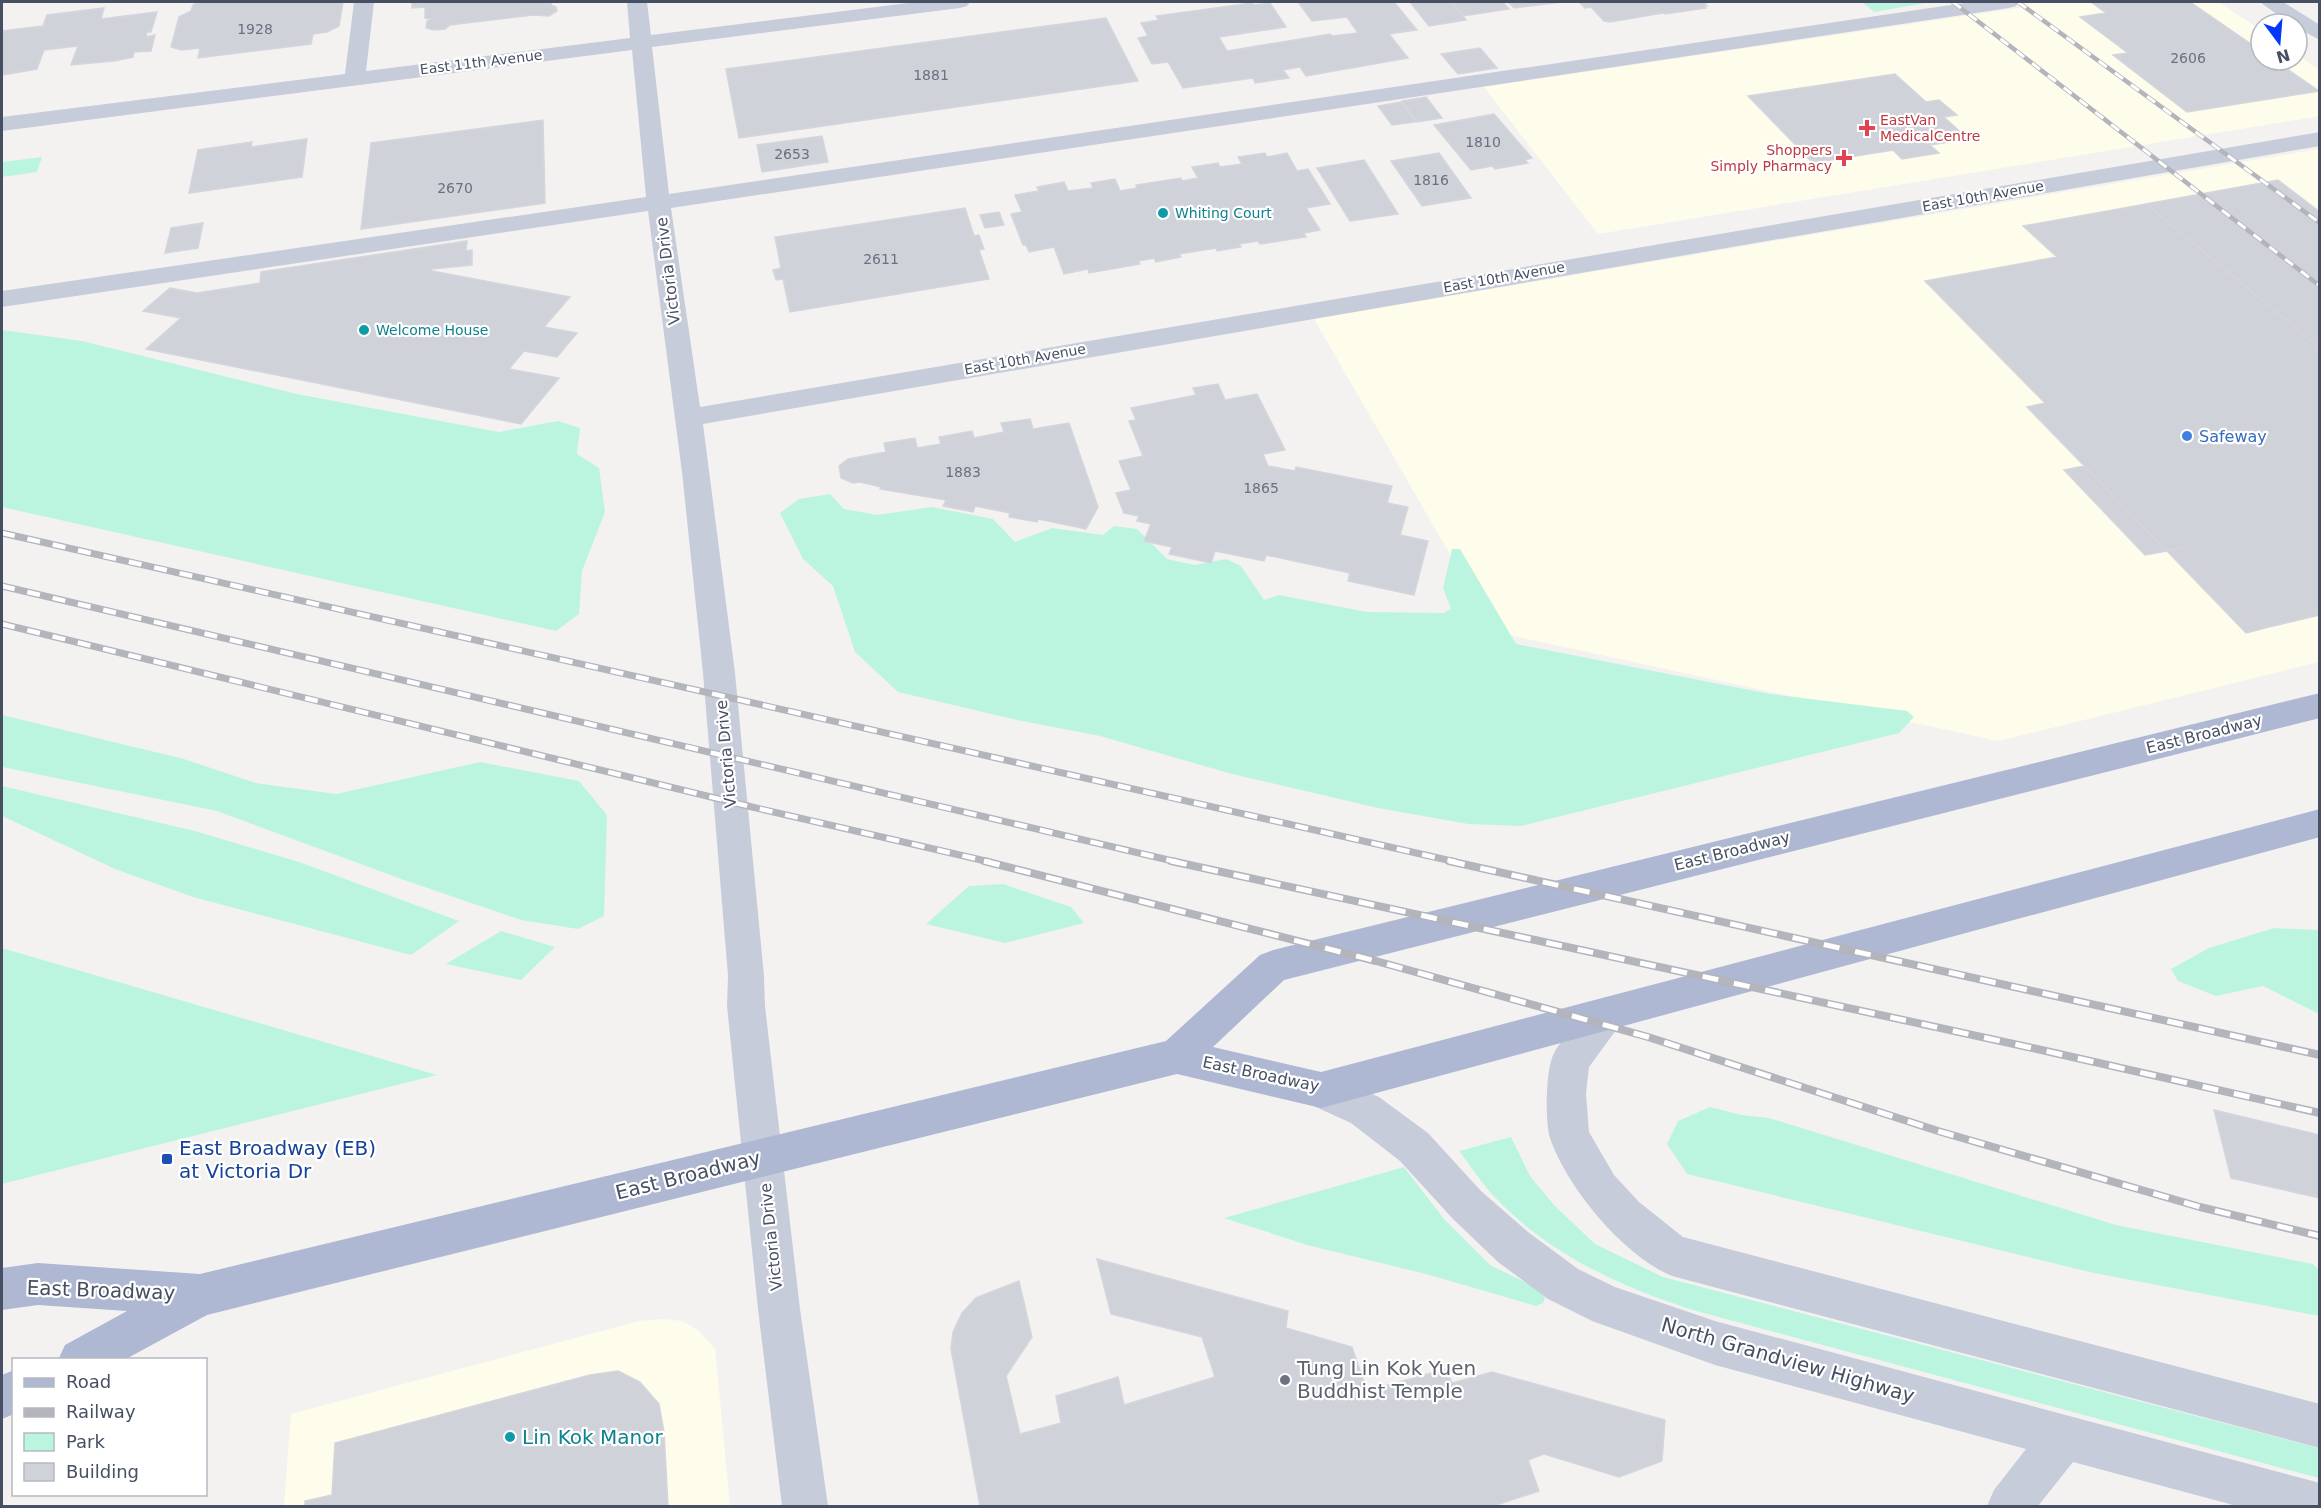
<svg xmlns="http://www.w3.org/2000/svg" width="2321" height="1508" viewBox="0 0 2321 1508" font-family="'DejaVu Sans',sans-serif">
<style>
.commercial{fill:#fefdeb}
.green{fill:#bcf5df}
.building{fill:#d0d2d9;stroke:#d5d5dd;stroke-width:1.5}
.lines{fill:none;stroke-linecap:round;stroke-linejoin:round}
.minor{fill:#c7ccda;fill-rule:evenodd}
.major{fill:#aeb8d3;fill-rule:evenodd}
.rail-far2-casing{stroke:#b3b4bc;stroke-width:4.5}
.rail-far1-casing{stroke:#b3b4bc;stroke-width:7}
.rail-casing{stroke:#b3b4bc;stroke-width:8}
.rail-far2{stroke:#fff;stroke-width:3;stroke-dasharray:10;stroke-linecap:butt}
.rail-far1{stroke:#fff;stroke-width:4.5;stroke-dasharray:13;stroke-linecap:butt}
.rail{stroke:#fff;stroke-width:5;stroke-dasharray:16;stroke-linecap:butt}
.health-dot{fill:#e0444e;stroke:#fff;stroke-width:2}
.culture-dot{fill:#0f9aa8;stroke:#fff;stroke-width:2}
.shop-dot{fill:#3f7fe0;stroke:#fff;stroke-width:2}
.transit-dot{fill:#1a4fb4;stroke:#fff;stroke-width:2}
.worship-dot{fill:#6b7280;stroke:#fff;stroke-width:2}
.labels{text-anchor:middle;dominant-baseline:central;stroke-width:4.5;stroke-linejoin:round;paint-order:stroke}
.number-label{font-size:14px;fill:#697080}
.far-street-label{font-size:14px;fill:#474f62;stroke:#fff}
.far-health-label{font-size:14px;fill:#be3a42;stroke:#fff;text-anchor:start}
.far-culture-label{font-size:14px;fill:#0d838f;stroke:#fff;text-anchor:start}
.street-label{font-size:16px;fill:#474f62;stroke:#fff}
.shop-label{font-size:16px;fill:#366cbe;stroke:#fff;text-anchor:start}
.near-transit-label{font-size:20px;fill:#164399;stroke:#fff;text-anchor:start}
.near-street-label{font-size:20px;fill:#474f62;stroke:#fff}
.near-worship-label{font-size:20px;fill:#5b616d;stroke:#fff;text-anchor:start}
.near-culture-label{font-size:20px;fill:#0d838f;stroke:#fff;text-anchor:start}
</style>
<rect width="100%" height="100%" fill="#f4f2f1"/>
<path class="commercial" d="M2020 2H2218L2261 30V60H2297V54L2319 70 2320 116 1598 234 1484 87 2026 7Z
M2319 149V662L1998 741 1495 632 1314 319Z
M662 1319 682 1321 698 1330 715 1349 730 1506H284L291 1414 639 1321Z"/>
<path class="green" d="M1862 2H1932L1874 12Z
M42 157 37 172 2 177V162Z
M2 330 82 341 297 394 499 432 558 421 580 428 577 454 599 468 605 512 582 571 579 614 556 631 2 507Z
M830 494 844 509 877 515 932 507 993 519 1015 542 1052 528 1103 535 1114 526 1137 529 1167 559 1195 565 1226 559 1241 566 1264 600 1279 595 1367 612 1444 613 1451 609 1443 588 1452 549H1460L1516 644 1770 694 1907 711 1914 717 1899 733 1521 826 1468 824 1378 808 1232 774 1100 736 1017 720 898 692 855 652 833 586 803 559 780 513 799 499Z
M2 715 184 759 256 783 336 794 480 762 579 781 607 815 604 916 578 929 521 920 404 880 217 811 2 767Z
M2 786 195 831 299 862 459 921 411 955 193 897 115 869 2 816Z
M1003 884 1071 907 1084 923 1005 943 926 924 969 886Z
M2319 914V1014L2263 986 2216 996 2178 981 2171 969 2209 948 2274 928 2318 930Z
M501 931 555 947 521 980 446 964Z
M2 948 437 1075 2 1184Z
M1710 1107 1742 1115 1769 1118 2116 1225 2313 1264 2319 1270V1316L2094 1273 1687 1174 1667 1144 1678 1121Z
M1511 1137 1530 1176 1554 1205 1595 1244 1663 1277 2319 1448V1478L1696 1311C1620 1287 1544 1252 1490 1192 1479 1179 1469 1164 1459 1151Z
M1404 1167 1444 1219 1490 1265 1537 1288 1545 1298 1543 1303 1536 1306 1426 1274 1307 1245 1224 1218Z"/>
<path class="building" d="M198 2H343L339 26 327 32 313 34 311 44 198 58 200 48 181 50 171 47 179 17 191 11 193 5Z
M412 2H552L551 5 556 7 557 11 549 16 533 15 450 25 445 29 434 30 426 28 427 21 431 19 425 18V7L412 8Z
M1298 2H1394L1417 30 1389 34 1408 58 1306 76 1300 67 1283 70 1289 78 1255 83 1253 78 1183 88 1168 62 1152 64 1138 38 1148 36 1141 23 1159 20 1156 16 1252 3 1254 5 1270 3 1286 27 1219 37 1227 51 1330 34 1332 36 1358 33 1347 17 1312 21Z
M1410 2H1451L1466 20 1429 26Z
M1452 2H1503L1509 9 1463 16Z
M1508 2H1562L1514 8Z
M1579 2H1712L1704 3 1707 6H1704L1706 8 1665 14 1663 13 1610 22 1604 21 1591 7 1585 8Z
M2091 2H2190L2261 51V60H2274L2319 91 2187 112 2113 55 2128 53 2080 17 2106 13Z
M104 8 101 19 157 12 151 32H147L146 37 155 35 151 51 134 52 133 57 114 61 71 65 78 46 44 50 37 69 2 75V31L43 26 47 15Z
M1106 18 1138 81 739 138 726 69Z
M1480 48 1497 68 1458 74 1441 54Z
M1895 74 1926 102 1939 100 1957 115 1944 117 1968 139 1930 145 1939 153 1902 159 1893 150 1813 163 1748 96Z
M1426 97 1442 118 1417 122 1402 101Z
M1401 102 1415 122 1392 125 1378 106Z
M1494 114 1532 158 1525 160 1528 163 1495 169 1492 166 1471 170 1434 125Z
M543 120 545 203 361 229 371 143Z
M822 136 828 162 762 172 757 145Z
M307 139 302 177 189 193 198 150 252 142 251 147Z
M1265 153 1267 157 1287 153 1297 171 1308 169 1330 204 1306 208 1320 230 1304 233 1306 237 1260 244 1258 241 1239 244 1241 247 1217 251 1216 248 1179 254 1181 257 1156 262 1154 258 1138 261 1140 264 1089 273 1088 269 1064 274 1054 247 1029 252 1026 245H1023L1011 214 1022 212 1015 195 1039 191 1037 187 1064 182 1068 191 1093 188 1091 183 1115 179 1120 191 1137 188 1136 185 1181 178 1182 181 1198 178 1192 167 1218 163 1220 167 1242 164 1238 157Z
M1439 153 1471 198 1422 206 1391 161Z
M1364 160 1398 214 1350 221 1317 168Z
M2278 180 2320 212V348L2146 204Z
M2146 204 2320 348V615L2265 628 2184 547 2167 551 2027 407 2045 403 1925 281 2057 257 2023 226Z
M965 208 974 236 979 235 984 249 979 250 989 279 790 312 783 279 776 280 773 270 781 268 775 237Z
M999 212 1004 225 985 228 980 215Z
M203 223 198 248 165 253 171 228Z
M467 241 466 251 472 250V265L432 269V271L570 297 544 327 577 333 557 357 524 351 509 369 559 378 521 424 146 349 181 318 143 311 170 288 197 293 260 283 261 272Z
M1218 384 1225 400 1257 394 1285 450 1263 454 1268 466 1295 471 1296 467 1392 486 1387 503 1408 507 1400 535 1428 541 1414 595 1348 581 1350 573 1266 555 1264 561 1215 551 1211 563 1169 554 1172 547 1144 541 1151 524 1137 521 1139 516 1124 513 1116 493 1131 490 1119 461 1143 456 1129 421 1136 420 1131 408 1196 395 1193 388Z
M1030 419 1033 429 1069 423 1098 507 1086 529 1038 519 1037 522 1009 517 1010 513 975 506 973 512 943 506 946 500 880 489 881 487 860 482 853 483 841 478 839 466 848 459 886 452 884 443 915 438 917 448 941 444 939 437 972 431 974 438 1004 432 1001 423Z
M2084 466 2125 508 2167 551 2145 555 2064 470Z
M2184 547 2265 628 2246 633 2167 551Z
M2214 1110 2320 1135V1198L2231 1178Z
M1097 1259 1288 1311 1286 1328 1352 1347 1367 1391 1446 1369 1452 1383 1492 1372 1665 1420 1662 1461 1619 1477 1544 1454 1528 1460 1539 1491 1493 1506H980L951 1349 953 1332 962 1313 976 1298 1019 1281 1032 1337 1006 1376 1020 1434 1061 1423 1056 1396 1118 1377 1124 1405 1215 1377 1202 1337 1111 1314Z
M618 1371 640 1382 659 1404 664 1432 668 1506H305V1501L332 1495 335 1443 590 1375Z"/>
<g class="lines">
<path class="minor" d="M354 2H374L366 71 630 38 627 2H647L651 35 916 2H970L967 6 960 8 652 47 669 194 1971 2H2019L2016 6 2009 8 671 208 700 407 2320 132V146L703 424 735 673 764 976 765 1006 800 1309 828 1506H782L758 1309 727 1006 728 976 703 673 682 472 648 211 2 307V291L646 197 632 50 2 131V117L345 74Z
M2260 2H2283L2320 25V40L2297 28V24H2290Z
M1606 997 1619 1002 1625 1014 1619 1026 1589 1067 1586 1093 1589 1132 1614 1175 1639 1202 1683 1237 2320 1404V1448L1672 1276C1624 1256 1567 1188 1550 1138 1545 1122 1546 1078 1551 1061 1554 1049 1563 1040 1570 1031 1582 1016 1588 1004 1606 997Z
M1321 1072 1379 1097 1428 1133 1481 1191 1528 1232 1578 1269 1615 1287 1715 1321 2320 1483V1506H2237L2073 1462 2038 1506H1987L1994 1490 2026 1449 1715 1365 1592 1321 1548 1299 1498 1262 1453 1219 1400 1161 1351 1123 1307 1103 1302 1090 1307 1077Z"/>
<path class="major" d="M2320 693V718L1284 980 1213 1047 1321 1072 2320 809V837L1321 1108 1177 1074 207 1315 124 1360H58L65 1345 127 1311 38 1305 2 1310V1268L38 1263 200 1274 1166 1041 1260 955 1273 950Z
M14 1370V1414L2 1419V1375Z"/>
<g class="rail-far2-casing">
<path id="rail-far2" d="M1953 2 2320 286
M2018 2 2320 223"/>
</g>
<g class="rail-far1-casing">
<path id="rail-far1" d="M2 533 1456 862
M2 586 1177 862
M2 624 752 807 990 862"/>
</g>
<g class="rail-casing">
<path id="rail" d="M984 861 1376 961 1648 1037 1938 1131 2200 1207 2320 1236
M1171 861 2037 1049 2320 1113
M1449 861 2320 1055"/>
</g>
<use href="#rail-far2" class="rail-far2"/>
<use href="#rail-far1" class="rail-far1"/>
<use href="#rail" class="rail"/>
</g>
<g class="health-dot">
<path d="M1864 119h6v6h6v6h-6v6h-6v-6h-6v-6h6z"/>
<path d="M1841 149h6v6h6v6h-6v6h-6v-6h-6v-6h6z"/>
</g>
<g class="culture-dot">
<circle cx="1163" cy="213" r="6"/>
<circle cx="364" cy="330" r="6"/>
<circle cx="510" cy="1437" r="6"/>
</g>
<circle class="shop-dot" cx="2187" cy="436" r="6"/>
<rect class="transit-dot" x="161" y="1153" width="12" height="12" rx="3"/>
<circle class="worship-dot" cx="1285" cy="1380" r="6"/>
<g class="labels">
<g class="number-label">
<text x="255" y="29">1928</text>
<text x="2188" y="58">2606</text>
<text x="931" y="75">1881</text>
<text x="1483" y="142">1810</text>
<text x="792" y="154">2653</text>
<text x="1431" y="180">1816</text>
<text x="455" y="188">2670</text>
<text x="881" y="259">2611</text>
<text x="963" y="472">1883</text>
<text x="1261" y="488">1865</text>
</g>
<g class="far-street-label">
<text transform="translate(481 62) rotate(-7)">East 11th Avenue</text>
<text transform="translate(1983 196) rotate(-10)">East 10th Avenue</text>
<text transform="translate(1504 277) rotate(-10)">East 10th Avenue</text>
<text transform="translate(1025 359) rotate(-10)">East 10th Avenue</text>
</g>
<g class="far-health-label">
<text x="1880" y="120">EastVan<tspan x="1880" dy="16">MedicalCentre</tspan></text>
<text x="1832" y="150" text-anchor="end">Shoppers<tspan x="1832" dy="16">Simply Pharmacy</tspan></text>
</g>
<g class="far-culture-label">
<text x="1175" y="213">Whiting Court</text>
<text x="376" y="330">Welcome House</text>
</g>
<g class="street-label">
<text transform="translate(668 271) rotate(-97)">Victoria Drive</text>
<text transform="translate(2204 734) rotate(-14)">East Broadway</text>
<text transform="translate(726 754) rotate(-95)">Victoria Drive</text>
<text transform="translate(1732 851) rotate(-14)">East Broadway</text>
<text transform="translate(1261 1074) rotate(12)">East Broadway</text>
<text transform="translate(771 1237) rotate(-96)">Victoria Drive</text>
</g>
<g class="shop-label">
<text x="2199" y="436">Safeway</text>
</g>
<g class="near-transit-label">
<text x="179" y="1148">East Broadway (EB)<tspan x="179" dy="23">at Victoria Dr</tspan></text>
</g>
<g class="near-street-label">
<text transform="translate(688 1175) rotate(-14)">East Broadway</text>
<text transform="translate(101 1290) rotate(2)">East Broadway</text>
<text transform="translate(1788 1360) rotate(16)">North Grandview Highway</text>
</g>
<g class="near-worship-label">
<text x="1297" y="1368">Tung Lin Kok Yuen<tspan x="1297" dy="23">Buddhist Temple</tspan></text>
</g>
<g class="near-culture-label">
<text x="522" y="1437">Lin Kok Manor</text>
</g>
</g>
<rect width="2321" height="1508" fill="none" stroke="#474f62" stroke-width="6"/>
<rect x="12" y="1358" width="195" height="138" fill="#ffffff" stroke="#b5b9c0" stroke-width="1.5"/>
<rect x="24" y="1378" width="30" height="9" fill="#aeb8d3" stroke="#b5b9c0" stroke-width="1.5"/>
<text x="66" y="1388" font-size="18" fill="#474f62">Road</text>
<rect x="24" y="1408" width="30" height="9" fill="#b3b4bc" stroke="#b5b9c0" stroke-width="1.5"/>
<text x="66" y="1418" font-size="18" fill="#474f62">Railway</text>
<rect x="24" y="1433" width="30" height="18" fill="#bcf5df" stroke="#b5b9c0" stroke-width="1.5"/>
<text x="66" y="1448" font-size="18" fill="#474f62">Park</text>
<rect x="24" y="1463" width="30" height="18" fill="#d0d2d9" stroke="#b5b9c0" stroke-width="1.5"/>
<text x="66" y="1478" font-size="18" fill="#474f62">Building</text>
<g transform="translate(2279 42) rotate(164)"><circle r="28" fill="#ffffff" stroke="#b5b9c0" stroke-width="1.5"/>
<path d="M0-4.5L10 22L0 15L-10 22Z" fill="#0337fc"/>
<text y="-9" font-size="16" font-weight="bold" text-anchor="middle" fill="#474f62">N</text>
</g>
</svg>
